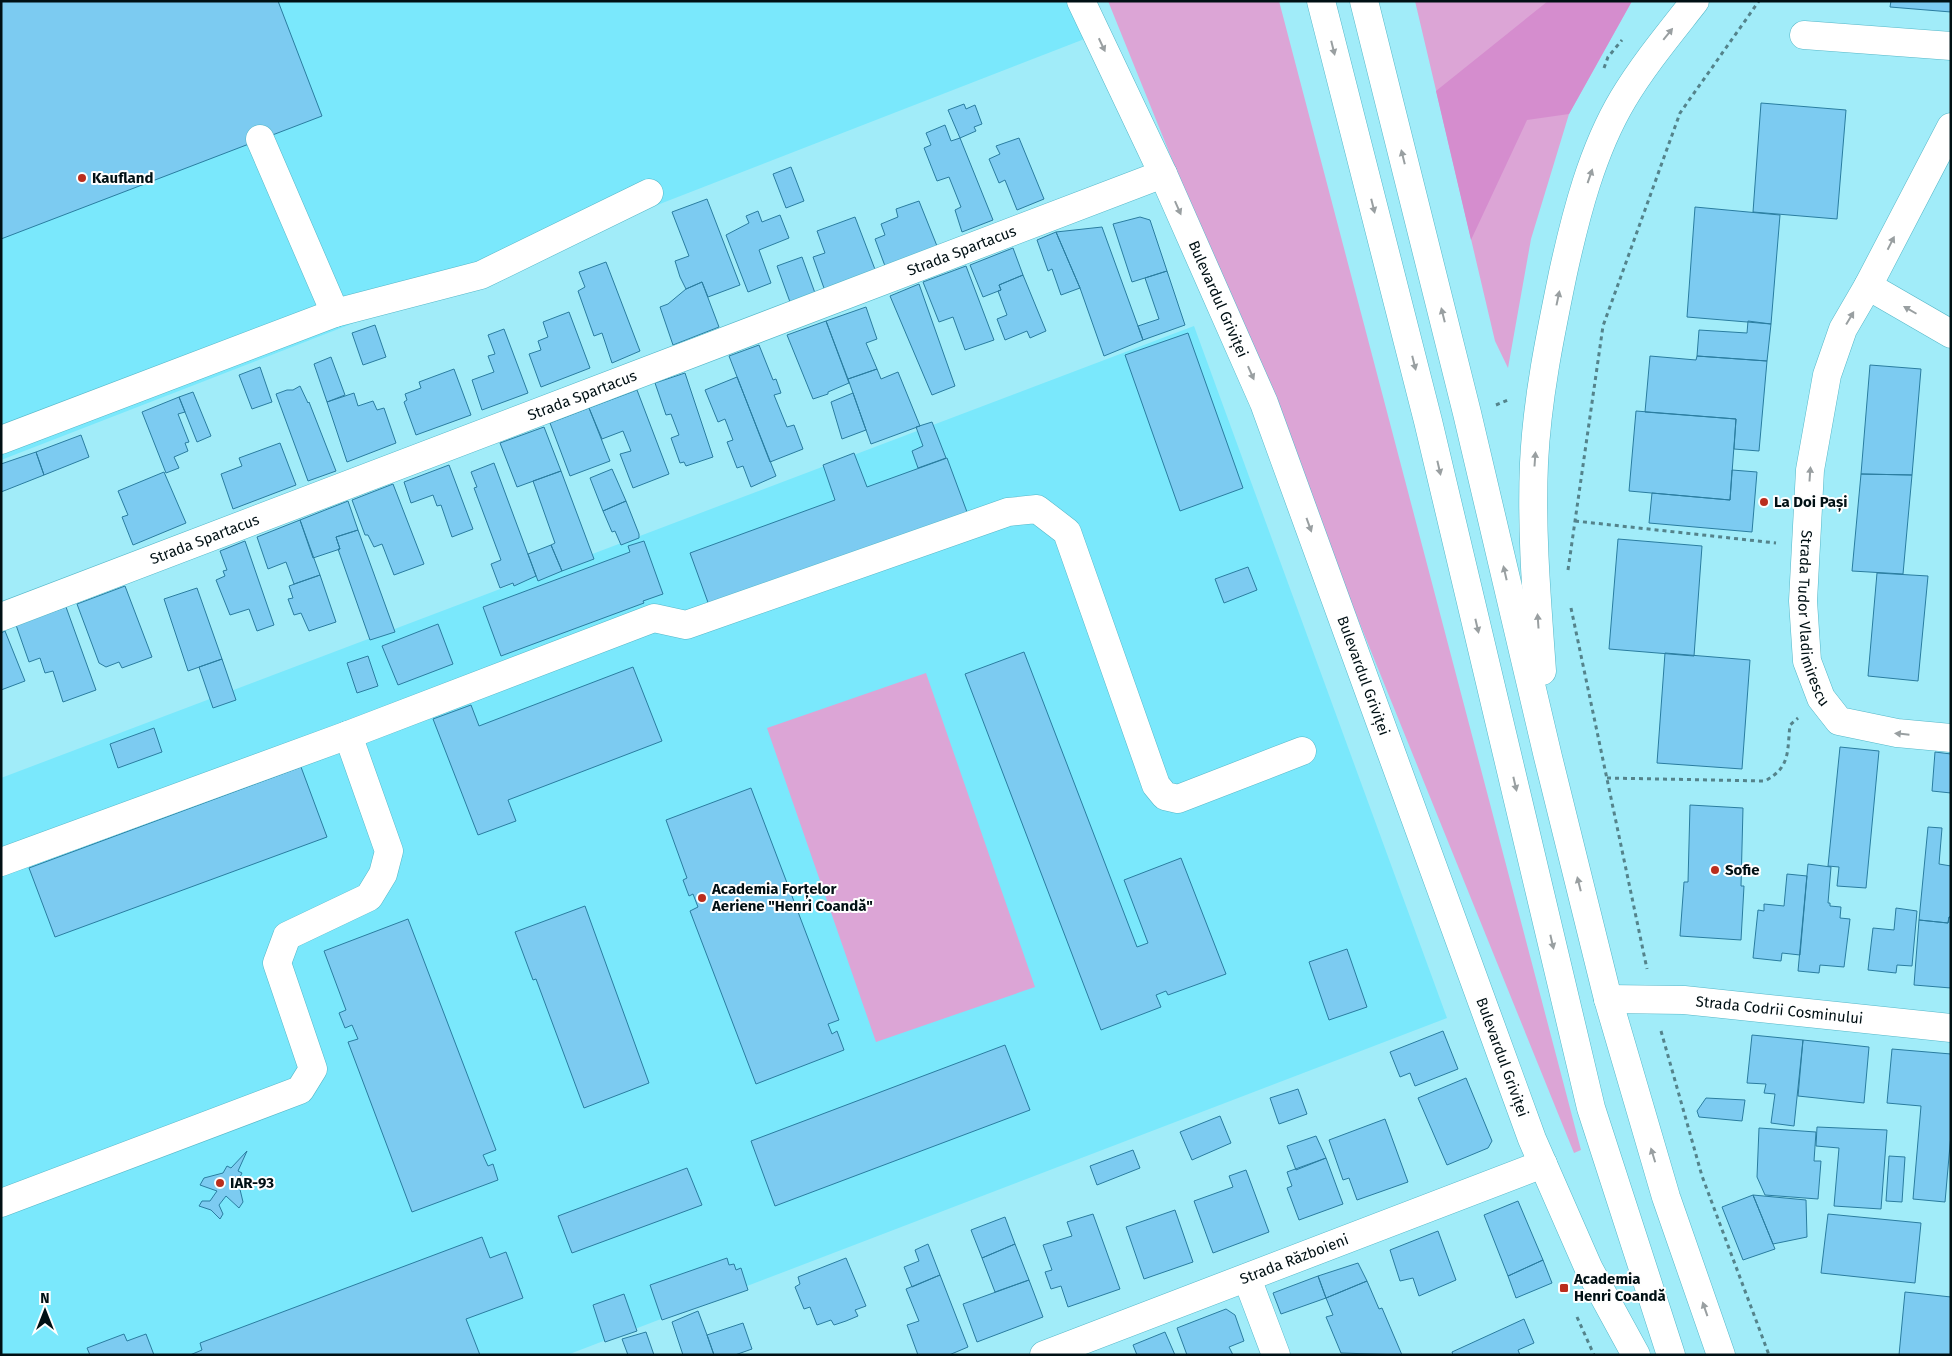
<svg xmlns="http://www.w3.org/2000/svg" width="1952" height="1356" viewBox="0 0 1952 1356" font-family="'Fira Sans',sans-serif">
<style>
.built{fill:#7ae8fc}
.green{fill:#dca5d6}
.forest{fill:#d58dce}
.building{fill:#7ccbf1;stroke:#2a7da0}
.lines{fill:none;stroke-linecap:round;stroke-linejoin:round}
.minor-casing{stroke:#55b7c8;stroke-width:29}
.major-casing{stroke:#55b7c8;stroke-width:29}
.path{stroke:#54838b;stroke-width:3;stroke-dasharray:4 4;stroke-linecap:butt}
.minor{stroke:#fff;stroke-width:28}
.major{stroke:#fff;stroke-width:28}
.oneway{fill:#999fa1}
.poi-dot{fill:#ba2d1d;stroke:#fefefe;stroke-width:2}
.labels{text-anchor:middle;dominant-baseline:central;stroke-width:4;stroke-linejoin:round;paint-order:stroke}
.poi-label{font-size:15px;font-weight:bold;fill:#001014;stroke:#fefefe;text-anchor:start}
.street-label{font-size:15px;fill:#001014;stroke:#fefefe}
</style>
<rect width="100%" height="100%" fill="#a1ecf9"/>
<path class="built" d="M1 1H1072L1087 38 1 460Z
M1194 326 1447 1018 567 1355H1V778Z"/>
<path class="green" d="M1108 1H1279L1581 1150 1574 1153Z
M1415 1H1632L1569 114 1531 239 1508 368 1495 341Z
M926 673 1035 987 876 1042 767 728Z"/>
<path class="forest" d="M1548 1H1632L1569 114 1527 120 1471 240 1436 91Z"/>
<path class="building" d="M1 1H278L322 116 1 239Z
M1891 1H1951V12L1890 7Z
M1761 103 1846 110 1837 219 1753 212Z
M964 104 966 109 975 105 982 124 974 127 976 131 960 138 948 110Z
M945 125 951 141 960 138 993 220 962 232 955 210 961 207 949 177 937 181 924 148 931 145 926 133Z
M1019 138 1044 199 1017 210 1005 180 999 183 989 159 1000 154 996 146Z
M791 167 804 201 786 208 773 174Z
M707 199 740 285 708 297 702 282 686 289 680 277 675 261 689 256 672 212Z
M919 201 937 246 885 266 875 239 885 235 881 224 898 217 896 209Z
M1695 207 1780 215 1771 324 1687 317Z
M758 211 762 222 780 215 789 238 759 250 771 283 748 292 726 235 749 223 746 216Z
M855 217 876 272 825 291 813 257 825 253 817 231Z
M1140 217 1150 220 1167 271 1132 282 1113 224Z
M1102 227 1143 340 1104 356 1080 288 1056 232Z
M1056 232 1080 288 1061 295 1052 269 1048 271 1037 240Z
M1013 248 1023 275 999 285 1001 290 983 297 970 265Z
M802 257 815 293 790 302 777 266Z
M606 262 640 351 612 363 602 333 594 336 578 291 585 287 579 272Z
M966 266 994 340 965 350 953 317 939 322 923 282Z
M1167 271 1185 325 1143 340 1138 326 1159 319 1145 278Z
M1023 275 1046 331 1030 338 1027 331 1005 340 997 319 1007 315 998 291 1001 290 999 285Z
M702 282 719 327 673 345 660 307 668 304 686 289Z
M919 284 955 386 932 395 890 296Z
M866 307 877 339 866 343 877 369 848 379 826 321Z
M569 312 590 368 541 387 529 354 541 350 538 341 548 337 543 322Z
M826 321 849 383 828 392V394L813 399 787 335Z
M1748 321 1771 324 1767 361 1697 356 1699 330 1747 333Z
M375 325 386 357 363 365 352 333Z
M504 329 528 393 482 410 472 380 494 372 488 356 495 354 488 335Z
M1188 333 1243 488 1180 511 1125 355Z
M759 345 773 380 776 379 781 393 774 395 787 427 794 425 803 449 770 462 729 356Z
M1650 356 1696 360 1697 356 1767 361 1759 451 1734 449 1736 419 1645 412Z
M331 357 345 395 327 402 314 364Z
M1870 365 1921 369 1912 475 1861 474Z
M260 367 272 402 252 409 239 375Z
M454 369 471 415 416 435 404 402 407 400 405 394 421 388 419 382Z
M877 369 881 379 898 372 920 426 871 444 848 379Z
M685 373 713 457 686 466 684 462 680 463 671 438 679 435 671 414 666 415 655 383Z
M737 377 776 476 751 487 743 466 737 468 727 442 733 440 725 419 718 422 705 390Z
M300 386 308 403 309 402 336 471 308 481 276 394 287 390H293Z
M637 390 669 474 633 488 620 454 631 451 623 431 602 439 589 408Z
M193 392 211 436 197 442 179 397Z
M354 393 358 406 373 401 377 410 384 408 396 443 347 462 327 402Z
M853 393 866 430 842 439 831 402Z
M179 397 185 412 178 414 189 442 185 443 188 451 174 457 179 468 166 473 142 412Z
M589 408 610 461 570 476 550 423Z
M1636 411 1736 419 1730 500 1629 491Z
M932 422 946 458 918 468 912 451 923 446 916 427Z
M544 427 561 471 517 487 500 443Z
M81 435 89 457 44 475 36 452Z
M280 443 296 485 233 509 221 474 242 466 239 458Z
M36 452 44 475 1 492V464Z
M854 453 867 487 947 458 967 512 710 608 690 553 835 500 823 465Z
M494 463 536 576 514 586 513 583 500 588 491 564 501 560 474 488 477 487 471 472Z
M449 465 473 529 452 537 441 505 437 506 433 495 411 503 404 482Z
M612 469 626 501 603 511 590 478Z
M1732 470 1757 472 1752 532 1649 523 1652 493 1730 500Z
M561 471 594 559 562 571 551 545 555 543 533 481Z
M164 472 186 523 133 545 122 517 128 515 118 491Z
M1861 474 1912 475 1903 574 1852 571Z
M393 484 424 564 394 575 382 544 374 547 368 535H365L352 500Z
M348 501 358 530 336 537 340 549 313 558 300 520Z
M626 501 639 534V538L621 545 615 531 612 532 603 511Z
M300 520 320 575 294 584 286 562 268 569 257 537Z
M358 530 395 632 370 640 338 549H340L336 537Z
M1618 539 1702 546 1694 656 1609 649Z
M245 541 274 625 257 631 249 609 230 615 216 580 225 576 223 571 227 570 220 551Z
M644 541 663 594 643 601 644 603 501 656 483 607 630 552 628 546Z
M551 545 562 571 538 581 528 554Z
M1248 567 1257 590 1224 603 1215 579Z
M1877 573 1928 576 1918 681 1868 676Z
M320 575 336 622 309 631 301 613 294 615 288 599 293 598 289 586Z
M125 586 152 657 122 668 119 662 106 667 99 663 77 604Z
M197 588 222 659 188 671 164 599Z
M66 607 96 690 63 702 53 671 45 673 40 658 29 662 16 625Z
M438 624 453 664 398 685 382 646Z
M5 631 25 681 1 690V633Z
M1024 652 1137 947 1148 943 1124 880 1181 858 1226 974 1168 995 1166 991 1156 995 1161 1007 1101 1030 965 674Z
M1665 653 1750 660 1742 769 1657 763Z
M368 656 378 686 357 693 347 663Z
M222 659 236 700 213 708 199 667Z
M633 667 662 741 508 800 516 821 478 835 433 719 471 705 479 726Z
M154 728 162 752 118 768 110 744Z
M1840 747 1879 751 1866 888 1837 886 1839 867 1828 866Z
M1935 752 1951 754V793L1932 791Z
M301 767 327 837 55 937 29 868Z
M751 788 839 1020 828 1024 832 1034 837 1031 844 1050 756 1084 690 911 698 907 693 894 689 896 683 880 687 878 666 820Z
M1690 805 1743 808 1741 886H1744L1741 940 1680 936 1684 882H1688Z
M1928 827 1942 828 1939 864 1951 866V917H1949L1948 923 1919 920Z
M1808 864 1831 867 1828 903H1830V906L1841 907 1840 918 1850 919 1844 967 1820 965 1819 973 1798 971Z
M1787 874 1807 876 1800 955 1782 953 1781 961 1753 958 1758 910 1764 911V904L1784 906Z
M585 906 649 1083 584 1108 536 979 533 980 515 932Z
M1896 908 1917 911 1912 966 1897 965 1896 973 1868 970 1873 928 1894 930Z
M1949 917H1951V988L1914 985 1919 920 1948 923Z
M408 919 496 1150 483 1155 488 1166 493 1164 498 1180 412 1212 348 1042 358 1039 352 1025 345 1028 339 1013 346 1010 324 951Z
M1347 949 1367 1007 1329 1020 1309 962Z
M1443 1031 1458 1069 1415 1086 1410 1073 1400 1077 1390 1052Z
M1752 1035 1803 1040 1794 1126 1771 1123 1775 1094 1764 1093 1766 1084 1747 1083Z
M1803 1040 1869 1047 1864 1103 1798 1096Z
M1005 1045 1030 1110 775 1206 751 1141Z
M1892 1049 1951 1054V1134L1945 1202 1913 1199 1921 1106 1887 1103Z
M1466 1078 1492 1141 1488 1148 1447 1165 1418 1098Z
M1298 1089 1307 1114 1279 1124 1270 1098Z
M1706 1098 1745 1100 1742 1121 1699 1117 1697 1111Z
M1220 1116 1231 1143 1192 1160 1180 1132Z
M1385 1119 1408 1182 1357 1200 1349 1178 1343 1180 1329 1140Z
M1817 1127 1887 1130 1881 1209 1834 1206 1839 1148 1816 1146Z
M1759 1128 1816 1132 1814 1161H1821L1818 1199 1765 1195 1757 1177Z
M1316 1136 1326 1158 1296 1170 1287 1146Z
M1133 1150 1140 1168 1097 1185 1090 1166Z
M247 1151 238 1171 242 1173 238 1181 243 1202 239 1208 226 1196 219 1205 223 1214 220 1219 211 1210 199 1206 202 1201H210L217 1191 200 1185 204 1178 223 1173 227 1166 231 1168Z
M1889 1156 1905 1157 1902 1202 1886 1201Z
M1326 1158 1343 1204 1299 1220 1287 1188 1292 1186 1287 1172Z
M687 1168 702 1205 572 1253 558 1216Z
M1246 1170 1269 1232 1213 1253 1194 1201 1233 1187 1229 1176Z
M1753 1195 1806 1200 1807 1237 1773 1244Z
M1753 1195 1775 1249 1743 1260 1722 1207Z
M1518 1201 1543 1260 1508 1276 1484 1215Z
M1175 1210 1193 1262 1144 1279 1126 1227Z
M1093 1214 1120 1289 1068 1307 1061 1286 1051 1289 1045 1272 1052 1270 1043 1245 1072 1236 1067 1222Z
M1828 1214 1921 1223 1915 1283 1821 1273Z
M1005 1217 1015 1244 982 1258 971 1230Z
M1438 1231 1456 1280 1419 1296 1413 1278 1400 1281 1390 1250Z
M482 1237 490 1258 506 1252 523 1298 466 1319 480 1355H190L202 1350 200 1343Z
M928 1244 940 1275 912 1287 904 1267 919 1261 915 1250Z
M1015 1244 1029 1280 995 1292 982 1258Z
M727 1258 729 1265 734 1264 736 1270 741 1268 748 1290 662 1320 650 1285Z
M846 1258 866 1306 855 1310 858 1316 846 1321 834 1325 831 1320 817 1325 810 1307 804 1309 795 1287 800 1284 798 1277Z
M1543 1260 1552 1283 1516 1298 1508 1276Z
M1358 1263 1367 1281 1326 1298 1318 1276Z
M940 1275 968 1347 949 1355H918L907 1325 919 1321 906 1289Z
M1318 1276 1326 1298 1281 1314 1273 1293Z
M1029 1280 1043 1317 977 1342 963 1304Z
M1367 1281 1379 1309 1382 1308 1402 1355 1341 1353 1326 1317 1333 1315 1326 1298Z
M1905 1292 1951 1297V1355H1899Z
M624 1294 637 1331 605 1342 593 1305Z
M1226 1309 1235 1315 1244 1341 1229 1347 1233 1355H1187L1177 1328Z
M698 1311 707 1335 714 1355H683L672 1322Z
M1524 1319 1534 1343 1518 1350 1520 1355H1453L1452 1352Z
M743 1323 752 1349 735 1355H714L707 1335Z
M646 1332 654 1355H628L622 1339Z
M1165 1332 1175 1355H1137L1133 1345Z
M124 1334 127 1341 146 1334 154 1355H90L87 1348Z"/>
<g class="lines">
<g class="minor-casing">
<g id="minor">
<path d="M1804 35 1951 46"/>
<path id="s1" d="M1951 127 1868 286 1843 329 1827 375 1810 470 1803 601 1807 661 1821 698 1839 721 1897 733 1951 738"/>
<path d="M260 139 335 313"/>
<path d="M1868 286 1951 334"/>
<path d="M1 440 335 313 481 275 649 193"/>
<path id="s2" d="M1 617 1163 174"/>
<path d="M1 862 348 735 654 618 686 625 1008 512 1037 509 1067 532 1156 785 1165 796 1178 799 1302 751"/>
<path id="s3" d="M1608 999 1684 1000 1951 1028"/>
<path d="M1 1203 300 1090 313 1069 277 963 287 936 369 897 383 874 389 851 348 735"/>
<path d="M1247 1278 1276 1355"/>
<path id="s4" d="M1044 1355 1543 1164"/>
</g>
</g>
<g class="major-casing">
<g id="major">
<path id="s5" d="M1081 1 1163 174 1264 403 1532 1139 1589 1269 1636 1355"/>
<path d="M1321 1 1428 421 1591 1108 1671 1355"/>
<path d="M1364 1 1467 413 1548 757 1608 999 1666 1197 1721 1355"/>
<path d="M1542 671C1537 601 1531 533 1534 463 1537 399 1550 336 1563 273 1576 214 1592 151 1623 99 1644 64 1670 33 1695 1"/>
</g>
</g>
<path class="path" d="M1604 68 1608 57 1622 40
M1496 405 1508 400
M1575 521 1776 543
M1568 570 1603 326 1680 113 1759 1
M1571 608 1647 969
M1607 778 1765 781C1791 767 1787 751 1790 725L1798 718
M1661 1031 1702 1176 1769 1355
M1577 1317 1594 1355"/>
<use href="#minor" class="minor"/>
<use href="#major" class="major"/>
</g>
<defs><path id="oneway-solid" d="M-6-.8H1V-3.2L6.5 0L1 3.2V.8H-6Z" transform="scale(1.25)"/></defs>
<g class="oneway">
<use href="#oneway-solid" transform="translate(1668 34) rotate(-51)"/>
<use href="#oneway-solid" transform="translate(1102 45) rotate(65)"/>
<use href="#oneway-solid" transform="translate(1333 48) rotate(76)"/>
<use href="#oneway-solid" transform="translate(1403 157) rotate(-104)"/>
<use href="#oneway-solid" transform="translate(1590 176) rotate(-71)"/>
<use href="#oneway-solid" transform="translate(1373 206) rotate(76)"/>
<use href="#oneway-solid" transform="translate(1178 208) rotate(66)"/>
<use href="#oneway-solid" transform="translate(1891 243) rotate(-63)"/>
<use href="#oneway-solid" transform="translate(1558 298) rotate(-78)"/>
<use href="#oneway-solid" transform="translate(1910 310) rotate(-150)"/>
<use href="#oneway-solid" transform="translate(1443 315) rotate(-104)"/>
<use href="#oneway-solid" transform="translate(1850 318) rotate(-59)"/>
<use href="#oneway-solid" transform="translate(1414 363) rotate(76)"/>
<use href="#oneway-solid" transform="translate(1251 373) rotate(66)"/>
<use href="#oneway-solid" transform="translate(1535 459) rotate(-86)"/>
<use href="#oneway-solid" transform="translate(1439 468) rotate(77)"/>
<use href="#oneway-solid" transform="translate(1810 474) rotate(-86)"/>
<use href="#oneway-solid" transform="translate(1309 525) rotate(70)"/>
<use href="#oneway-solid" transform="translate(1505 573) rotate(-103)"/>
<use href="#oneway-solid" transform="translate(1538 621) rotate(-94)"/>
<use href="#oneway-solid" transform="translate(1477 626) rotate(77)"/>
<use href="#oneway-solid" transform="translate(1902 734) rotate(-174)"/>
<use href="#oneway-solid" transform="translate(1515 784) rotate(77)"/>
<use href="#oneway-solid" transform="translate(1579 884) rotate(-104)"/>
<use href="#oneway-solid" transform="translate(1552 942) rotate(77)"/>
<use href="#oneway-solid" transform="translate(1653 1155) rotate(-107)"/>
<use href="#oneway-solid" transform="translate(1705 1309) rotate(-109)"/>
</g>
<g class="poi-dot">
<circle cx="82" cy="178" r="5"/>
<circle cx="1764" cy="502" r="5"/>
<circle cx="1715" cy="870" r="5"/>
<circle cx="702" cy="898" r="5"/>
<circle cx="220" cy="1183" r="5"/>
<rect x="1559" y="1283" width="10" height="10" rx="2.5"/>
</g>
<g class="labels">
<g class="poi-label">
<text x="92" y="178">Kaufland</text>
<text x="1774" y="502">La Doi Pași</text>
<text x="1725" y="870">Sofie</text>
<text x="712" y="889">Academia Forțelor<tspan x="712" dy="17">Aeriene "Henri Coandă"</tspan></text>
<text x="230" y="1183">IAR-93</text>
<text x="1574" y="1279">Academia<tspan x="1574" dy="17">Henri Coandă</tspan></text>
</g>
<g class="street-label">
<text stroke="none"><textPath href="#s2" startOffset="1028">Strada Spartacus</textPath></text>
<text stroke="none"><textPath href="#s5" startOffset="328">Bulevardul Griviței</textPath></text>
<text stroke="none"><textPath href="#s2" startOffset="622">Strada Spartacus</textPath></text>
<text stroke="none"><textPath href="#s2" startOffset="218">Strada Spartacus</textPath></text>
<text stroke="none"><textPath href="#s1" startOffset="524">Strada Tudor Vladimirescu</textPath></text>
<text stroke="none"><textPath href="#s5" startOffset="732">Bulevardul Griviței</textPath></text>
<text stroke="none"><textPath href="#s3" startOffset="172">Strada Codrii Cosminului</textPath></text>
<text stroke="none"><textPath href="#s5" startOffset="1138">Bulevardul Griviței</textPath></text>
<text stroke="none"><textPath href="#s4" startOffset="268">Strada Războieni</textPath></text>
</g>
</g>
<rect width="1952" height="1356" fill="none" stroke="#001014" stroke-width="5"/>
<g transform="translate(45 1311)" stroke="#fefefe" stroke-width="4" paint-order="stroke">
<path d="M0-4L9 19L0 12L-9 19Z" fill="#001014"/>
<text y="-8" font-size="14" font-weight="bold" text-anchor="middle" fill="#001014">N</text>
</g>
</svg>
